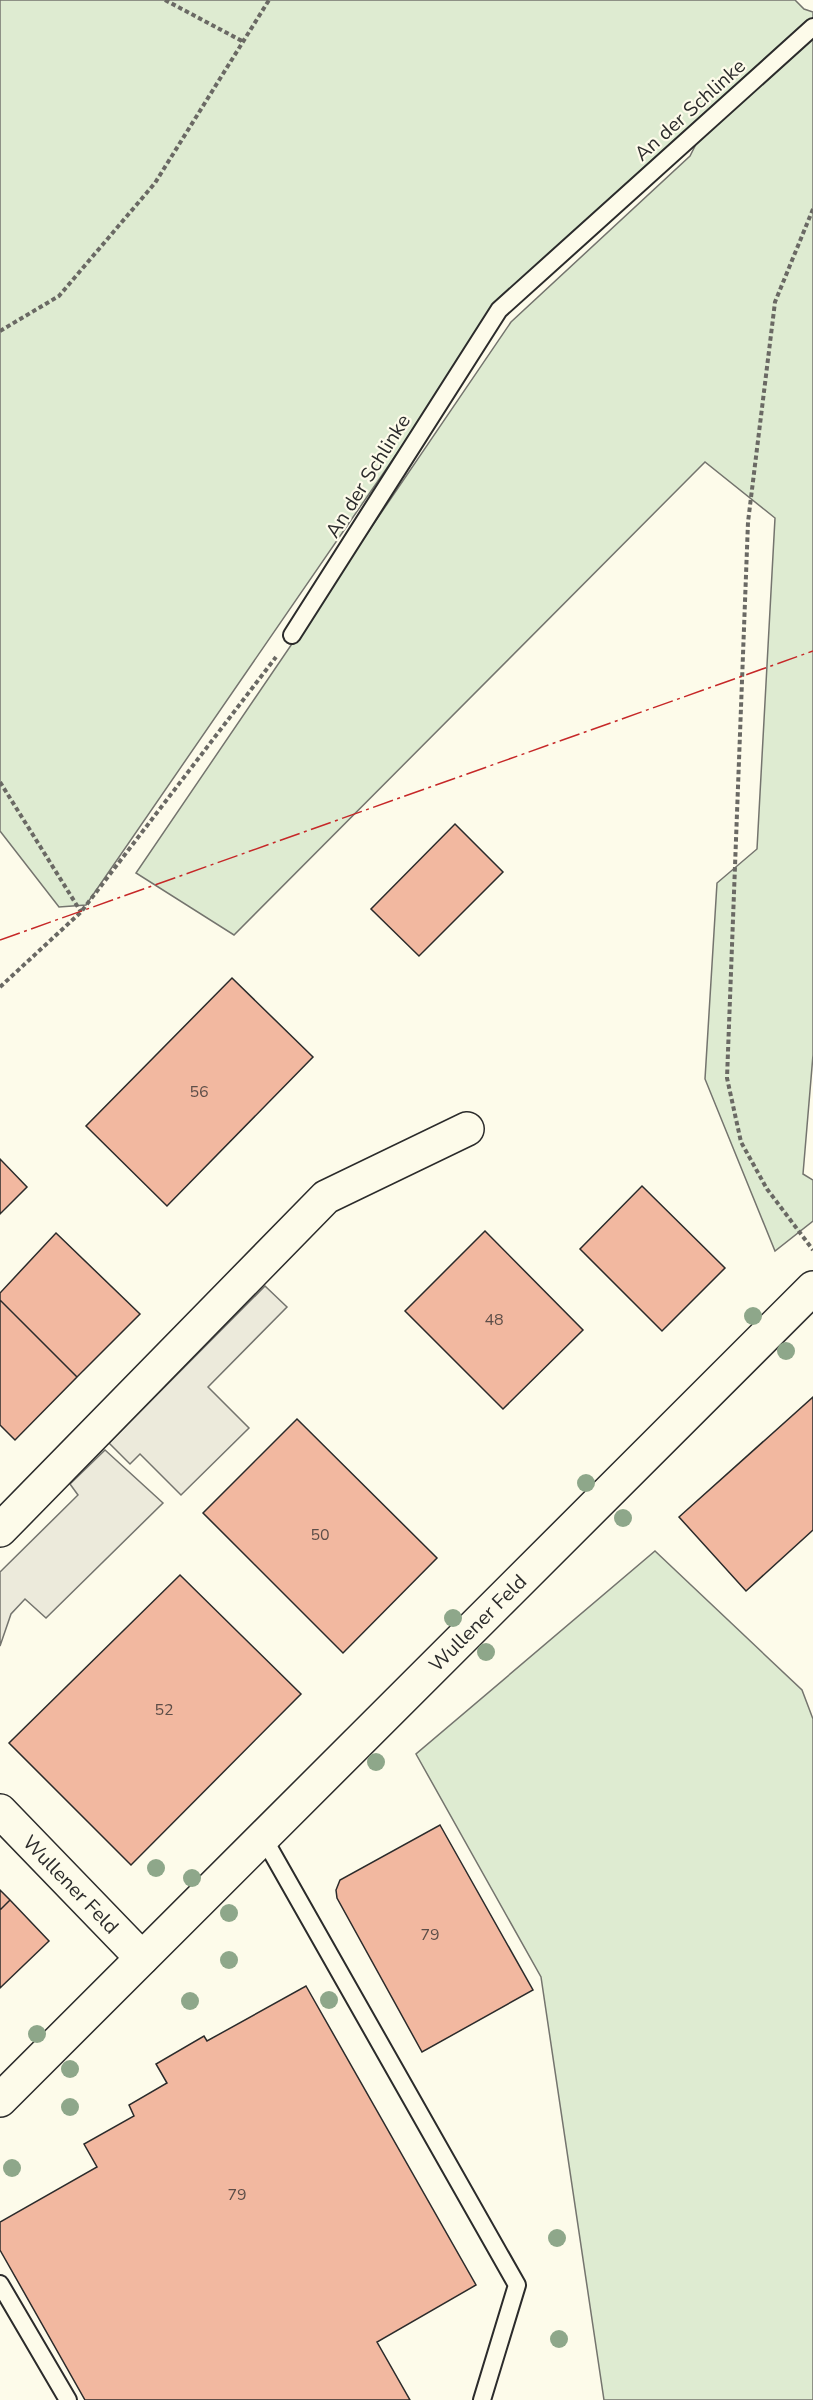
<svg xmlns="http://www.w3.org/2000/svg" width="813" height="2400" viewBox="0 0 813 2400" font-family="'Nunito Sans',sans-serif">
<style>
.green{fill:#deebd1;stroke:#74746e;stroke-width:1.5}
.parking{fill:#eceadb;stroke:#74746e;stroke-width:1.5}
.building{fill:#f2b8a0;stroke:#2b2b2b;stroke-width:1.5}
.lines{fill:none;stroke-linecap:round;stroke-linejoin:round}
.lane-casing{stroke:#2b2b2b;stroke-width:20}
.street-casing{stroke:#2b2b2b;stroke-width:36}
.path{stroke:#6a6964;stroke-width:4;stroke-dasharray:4.5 3;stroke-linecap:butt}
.lane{stroke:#fdfbea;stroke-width:16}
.street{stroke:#fdfbea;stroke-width:33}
.power{stroke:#c62828;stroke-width:1.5;stroke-dasharray:21 4.5 3 4.5;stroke-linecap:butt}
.tree{fill:#8ea78a}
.labels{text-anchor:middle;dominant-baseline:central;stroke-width:4.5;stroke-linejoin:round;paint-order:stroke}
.number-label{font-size:16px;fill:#5d4e48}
.street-label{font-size:20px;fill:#2b2b2b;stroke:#fdfbea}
</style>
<rect width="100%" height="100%" fill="#fdfbea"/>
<path class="green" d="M0 0H795L804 9 813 12V1055L803 1174 813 1180V1221L775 1251 705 1079 717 883 757 849 775 518 705 462 234 935 136 873 511 322 690 156 717 102 495 311 86 905 59 907 0 831Z
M655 1551 802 1690 813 1719V2400H604L541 1977 416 1754Z"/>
<path class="parking" d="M265 1286 287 1307 208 1387 249 1428 181 1495 140 1454 130 1464 109 1443Z
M105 1450 163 1503 46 1618 25 1599 11 1614 0 1646V1572L78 1495 70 1484Z"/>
<path class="building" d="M455 824 503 872 419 956 371 909Z
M232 978 313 1057 167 1206 86 1126Z
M0 1159 27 1187 0 1214Z
M642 1186 725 1268 662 1331 580 1249Z
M485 1231 583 1330 503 1409 405 1311Z
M56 1233 140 1314 77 1377 0 1300V1293Z
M0 1300 77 1377 15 1440 0 1425Z
M813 1397V1530L746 1591 679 1517Z
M297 1419 437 1558 343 1653 203 1513Z
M180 1575 301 1694 131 1865 9 1743Z
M440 1825 533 1990 422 2052 337 1898 336 1890 340 1880Z
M0 1890 10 1900 0 1910Z
M10 1900 49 1941 0 1988V1910Z
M306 1986 476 2285 377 2342 410 2400H85L0 2250V2222L97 2167 84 2144 134 2116 129 2105 167 2083 156 2064 204 2036 207 2041Z"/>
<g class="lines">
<g class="lane-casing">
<path id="lane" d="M292 635 499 310 813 27
M263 1837 517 2285 482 2400
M0 2284 68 2400"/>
</g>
<g class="street-casing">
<g id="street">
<path d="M0 1530 326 1197 467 1129"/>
<path id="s1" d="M0 1811 142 1958"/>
<path id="s2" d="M0 2100 813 1288"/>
</g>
</g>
<path class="path" d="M165 0 242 41
M813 209 775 302 748 522 727 1078 741 1142 767 1189 813 1250
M0 331 59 296 155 183 269 0
M0 782 81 912
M0 987 81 912 276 657"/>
<use href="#lane" class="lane"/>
<use href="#street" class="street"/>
<path class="power" d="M0 940 813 651"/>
</g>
<g class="tree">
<circle cx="753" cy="1316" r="9"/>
<circle cx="786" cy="1351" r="9"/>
<circle cx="586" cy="1483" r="9"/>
<circle cx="623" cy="1518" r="9"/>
<circle cx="453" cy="1618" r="9"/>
<circle cx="486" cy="1652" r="9"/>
<circle cx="376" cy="1762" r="9"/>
<circle cx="156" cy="1868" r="9"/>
<circle cx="192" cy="1878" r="9"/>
<circle cx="229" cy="1913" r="9"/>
<circle cx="229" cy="1960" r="9"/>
<circle cx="329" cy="2000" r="9"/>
<circle cx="190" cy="2001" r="9"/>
<circle cx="37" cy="2034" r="9"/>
<circle cx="70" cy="2069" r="9"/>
<circle cx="70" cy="2107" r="9"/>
<circle cx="12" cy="2168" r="9"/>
<circle cx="557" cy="2238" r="9"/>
<circle cx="559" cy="2339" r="9"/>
</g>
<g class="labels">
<g class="number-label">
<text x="199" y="1092">56</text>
<text x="494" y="1320">48</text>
<text x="320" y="1535">50</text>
<text x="164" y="1710">52</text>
<text x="430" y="1935">79</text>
<text x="237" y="2195">79</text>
</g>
<g class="street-label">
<text transform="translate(690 110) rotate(-42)">An der Schlinke</text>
<text transform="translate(368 476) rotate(-58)">An der Schlinke</text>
<text stroke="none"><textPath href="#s2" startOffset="675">Wullener Feld</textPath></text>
<text stroke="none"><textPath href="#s1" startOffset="102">Wullener Feld</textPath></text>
</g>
</g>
</svg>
